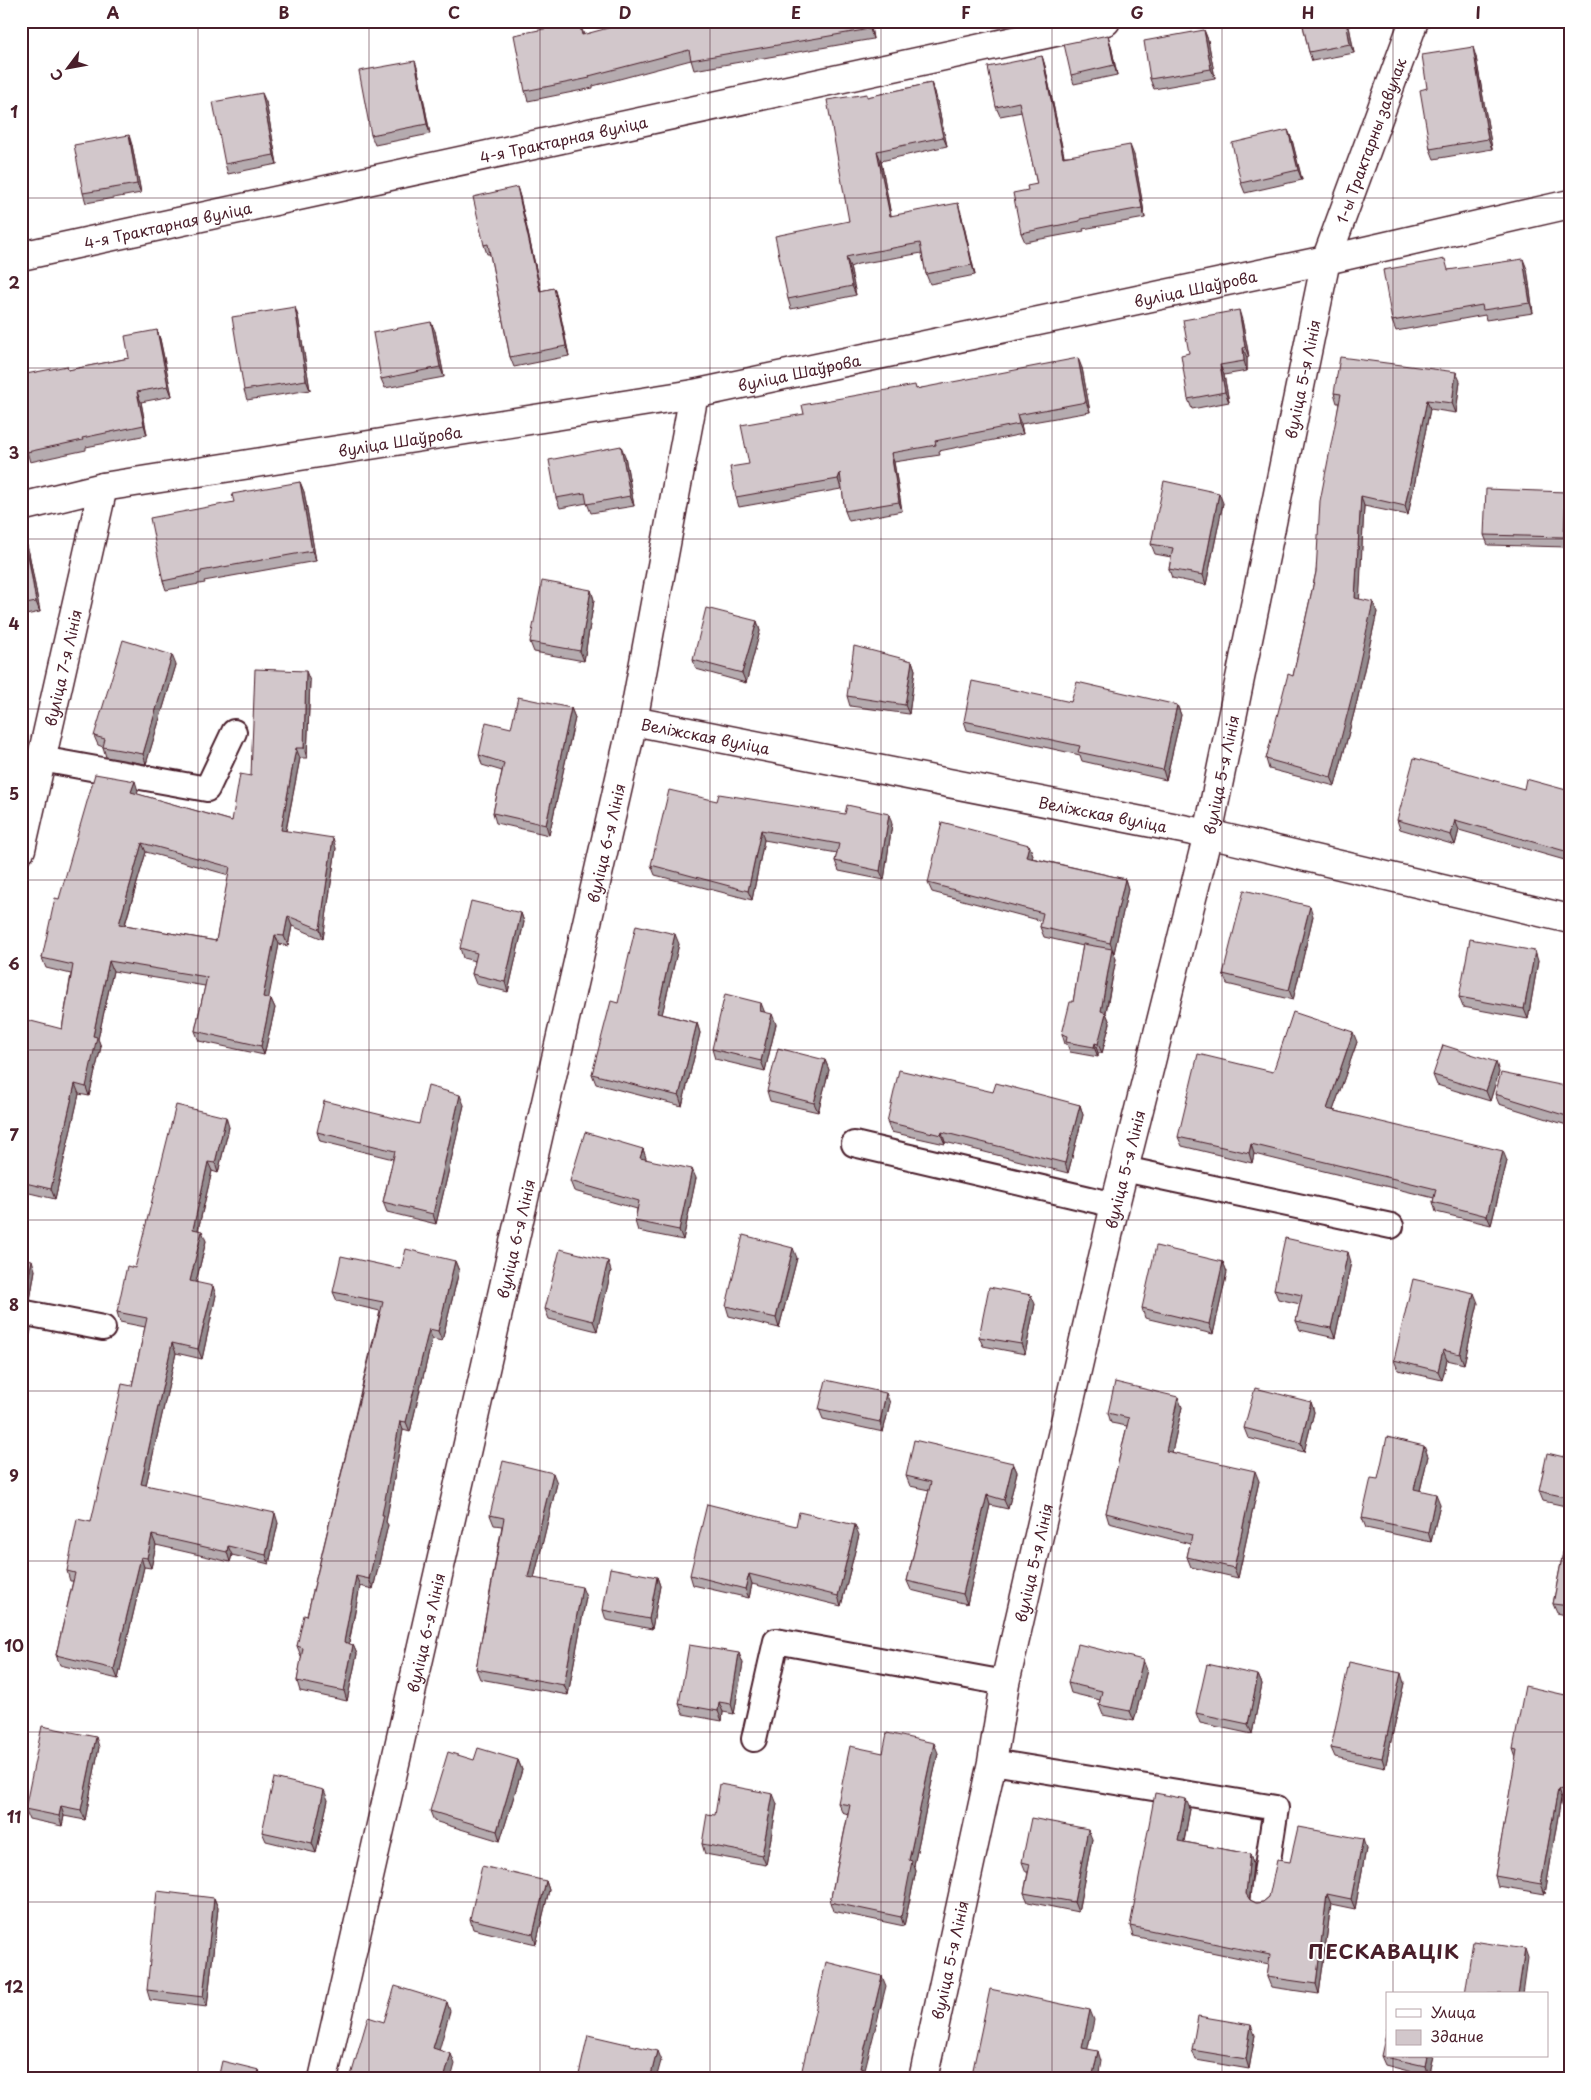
<svg xmlns="http://www.w3.org/2000/svg" width="1591" height="2100" viewBox="0 0 1591 2100" font-family="'Playpen Sans',sans-serif">
<style>
.lines{fill:none;stroke-linecap:round;stroke-linejoin:round}
.service-casing{stroke:#4a1f2b;stroke-width:28}
.minor-casing{stroke:#4a1f2b;stroke-width:31}
.service{stroke:#fff;stroke-width:24}
.minor{stroke:#fff;stroke-width:28}
.wall{fill:#b5abaf;stroke:#4a1f2b;fill-rule:evenodd}
.shaded-wall{fill:#938b8e;stroke:#4a1f2b}
.building{fill:#d2c7cb;stroke:#4a1f2b;fill-rule:evenodd}
.grid{fill:none;stroke:#4a1f2b;stroke-width:1;stroke-opacity:0.55}
.labels{text-anchor:middle;dominant-baseline:central;stroke-width:4;stroke-linejoin:round;paint-order:stroke}
.street-label{font-size:15px;fill:#4a1f2b;stroke:#fff}
.district-label{font-size:20px;font-weight:bold;letter-spacing:1px;fill:#4a1f2b;stroke:#fff}
.neatline{fill:none;stroke:#4a1f2b;stroke-width:2}
.grid-label{font-size:16px;text-anchor:middle;font-weight:bold;fill:#4a1f2b}
</style>
<rect width="100%" height="100%" fill="#fff"/>
<filter id="ink" filterUnits="userSpaceOnUse"><feTurbulence type="fractalNoise" baseFrequency=".02" numOctaves="2"/><feDisplacementMap in="SourceGraphic" scale="10" xChannelSelector="R" yChannelSelector="G"/><feConvolveMatrix kernelMatrix="1 2 1 2 8 2 1 2 1" color-interpolation-filters="sRGB"/></filter>
<g filter="url(#ink)">
<g class="lines">
<g class="service-casing">
<path id="service" d="M41 759 207 789 234 732
M854 1144 1115 1205
M1124 1169 1391 1226
M21 1312 103 1328
M754 1739 776 1641 1005 1683
M992 1762 1276 1808 1262 1899"/>
</g>
<g class="minor-casing">
<g id="minor">
<path id="s1" d="M21 256 1106 21"/>
<path id="s2" d="M21 507 103 487 694 394 1326 260 1570 204"/>
<path id="s3" d="M633 721 1208 834 1570 919"/>
<path id="s4" d="M21 849 103 487"/>
<path id="s5" d="M323 2079 633 721 694 394"/>
<path id="s6" d="M923 2079 992 1762 1005 1683 1115 1205 1208 834 1326 260 1414 21"/>
</g>
</g>
<use href="#service" class="service"/>
<use href="#minor" class="minor"/>
</g>
<path class="wall" d="M656 21H870L873 39 694 70 691 60 593 86V88L528 101 525 91 583 32V35Z
M1302 21H1348L1354 53 1312 61 1309 52Z
M1204 30 1208 40 1215 78 1154 89 1150 79Z
M1111 45 1117 75 1074 84 1071 75Z
M1042 56 1045 66 1064 156 1134 155 1145 218 1083 229 1084 231 1025 242 1021 233 1028 190 1037 184 1022 112 1000 116 996 107Z
M1476 57 1492 149 1434 159 1430 149 1427 88Z
M415 61 418 71 430 134 375 145 371 135Z
M931 83 935 92 947 146 881 161 891 216 961 213 975 275 930 284 926 274 922 253 858 264 850 267 856 295 791 309 788 299 849 221 868 97Z
M266 102 277 164 228 174 225 164Z
M1288 130 1292 140 1302 180 1245 193 1241 183Z
M132 145 141 193 86 203 83 193Z
M517 187 520 197 541 291 554 288 557 298 569 356 514 367 510 357 490 254H487L484 245Z
M1527 269 1533 313 1486 320 1485 315 1396 331 1392 321 1449 270Z
M298 316 310 390 247 400 244 390Z
M1242 320 1249 357 1247 358V371L1224 375 1229 402 1192 409 1188 399 1189 353Z
M157 330 160 339 172 396 141 402 147 435 86 447V450L30 462 27 452 69 370 129 358Z
M435 331 444 377 385 388 381 379Z
M1082 368 1090 412 1021 424 1023 434 939 451 940 455 894 462 902 511 849 521 845 511 842 487 841 489 739 507 736 497 749 464 804 414 916 389Z
M1460 381 1456 413 1430 409 1408 515 1364 506 1359 599 1377 612 1357 701 1335 786 1269 769 1266 759 1293 676 1316 572 1339 403H1337L1334 393Z
M625 456 634 506 591 513 587 503 560 508 556 498Z
M300 482 304 492 316 561 204 581 205 583 166 590 163 581 234 502Z
M1566 492 1569 502 1568 547 1488 545 1484 535Z
M1223 503 1206 585 1172 578 1169 569 1171 557 1155 554 1151 544Z
M26 543 29 553 40 612 21 616V544Z
M591 590 594 600 584 661 534 652 530 642Z
M757 621 760 631 746 683 696 669 693 660Z
M912 661 915 670 909 714 850 706 847 696Z
M176 665 146 764 106 757 103 747 98 745 94 736Z
M310 681 307 758H300L286 831 336 848 323 939 292 926 288 946 279 944 268 998 271 999 275 1008 264 1055 199 1041 195 1031 205 986 113 971 98 1039 101 1047 89 1096 79 1094 55 1199 21 1191V1087L23 1081 21 1080V1044L62 1029 71 974 46 968 42 958 59 899 138 791 137 794 232 821 251 776ZM146 852 229 875 216 941 125 925Z
M1071 702 1177 705 1181 715 1166 780 1082 761 1080 755 967 730 964 721Z
M21 707 24 722H21Z
M571 708 575 718 549 835 496 823 493 813 502 771 482 765 479 755 511 728Z
M1524 789 1570 791 1568 861 1459 830 1455 845 1400 829 1397 820Z
M717 801 892 824 884 880 839 871 835 861 837 853 764 840 752 900 655 875 651 865Z
M1029 845 1033 855 1032 858 1125 879 1128 889 1114 953H1113L1116 959 1106 1013 1110 1023 1102 1053H1098V1057L1070 1052 1067 1044H1065L1062 1034 1073 1002 1083 946 1044 937 1040 927 1042 921 932 892 928 883Z
M521 913 524 922 508 992 476 984 472 974 475 961 463 958 460 948Z
M1313 916 1293 1000 1227 984 1223 974Z
M679 944 662 1014 697 1023 700 1033 682 1106 596 1084 592 1074 618 1003Z
M1538 961 1528 1019 1463 1007 1459 997Z
M765 1013 776 1024 765 1071 715 1059 712 1049Z
M1357 1042 1333 1110 1507 1161 1491 1225 1436 1212 1433 1202 1434 1198 1254 1154 1252 1163 1182 1146 1178 1137 1273 1072Z
M825 1060 829 1070 818 1112 770 1101 767 1091Z
M1499 1072 1490 1101 1437 1085 1433 1075Z
M1570 1087V1126L1499 1104 1495 1094Z
M993 1092 1080 1105 1083 1115 1068 1173 945 1142V1144L891 1132 887 1122Z
M464 1105 436 1224 387 1212 383 1202 393 1159 320 1141 317 1132 419 1124Z
M229 1127 218 1173 212 1171 198 1230 206 1241 196 1282 216 1295 202 1359 176 1353 146 1485 278 1523 269 1564 232 1555 230 1562 156 1545 151 1568 144 1567 118 1679 60 1665 56 1655 73 1581H70L67 1571 91 1522 132 1386 145 1327 120 1322 117 1312 135 1268Z
M643 1149 646 1159 696 1178 683 1240 638 1231 635 1221 637 1209 574 1191 570 1181Z
M21 1258 35 1270 30 1300 21 1299Z
M797 1258 779 1328 729 1316 726 1306Z
M455 1261 459 1271 442 1341 432 1339 410 1432 403 1430 386 1522 388 1525 373 1589 360 1586 349 1644 353 1645 357 1654 347 1701 300 1691 297 1681 302 1656H301L297 1646 307 1616 380 1311 337 1301 333 1292 401 1269Z
M1223 1262 1227 1272 1213 1334 1145 1318 1142 1308Z
M1351 1262 1335 1338 1300 1330 1296 1321 1300 1304 1278 1299 1274 1289Z
M611 1271 597 1331 549 1319 545 1309Z
M1478 1303 1464 1364 1447 1360 1442 1380 1398 1370 1394 1360Z
M1035 1304 1025 1354 983 1346 979 1337Z
M1311 1402 1314 1412 1304 1452 1248 1438 1244 1428Z
M890 1403 883 1432 823 1419 819 1409Z
M1182 1407 1172 1452 1259 1481 1238 1578 1191 1567 1187 1557 1190 1544 1109 1523 1106 1513 1127 1426 1111 1423 1108 1413Z
M1570 1428V1507L1543 1501 1539 1491 1564 1457Z
M1428 1456 1420 1491 1440 1504 1431 1542 1366 1528 1362 1518 1378 1479Z
M1013 1463 1017 1472 1008 1509 990 1505 967 1604 911 1590 907 1581 929 1490 910 1486 906 1476Z
M557 1483 534 1578 586 1597 568 1695 480 1679 476 1669 502 1526 494 1525 490 1515Z
M1570 1517V1616L1557 1613 1553 1604Z
M796 1526 859 1535 841 1606 752 1584 749 1598 693 1585 690 1575Z
M657 1577 660 1586 652 1629 606 1620 603 1610Z
M743 1663 734 1714 723 1712 722 1721 683 1714 679 1704Z
M1147 1670 1134 1721 1103 1715 1099 1705 1100 1700 1071 1693 1068 1683Z
M1258 1675 1262 1684 1252 1734 1200 1723 1196 1713Z
M1404 1683 1385 1768 1335 1757 1331 1748Z
M1570 1696 1569 1800 1561 1798 1545 1894 1498 1886 1495 1876 1516 1758 1513 1749Z
M99 1747 85 1820 64 1816 62 1826 29 1819 25 1809Z
M883 1753H938L914 1865 916 1871 904 1926 833 1911 830 1902 848 1814 842 1812 838 1803Z
M474 1760H518L522 1770 500 1841 434 1821 430 1811Z
M328 1800 316 1853 266 1841 262 1832Z
M777 1804 766 1865 705 1854 702 1844 715 1815Z
M1190 1809 1184 1842 1250 1854 1253 1864 1250 1900 1256 1903 1263 1902 1269 1897 1290 1862 1366 1849 1355 1909 1331 1904 1319 1994 1271 1987 1267 1977 1269 1964 1133 1936 1130 1926Z
M1092 1839 1078 1912 1028 1902 1024 1893 1028 1872H1026L1022 1862Z
M546 1881 549 1890 536 1944 473 1929 470 1919Z
M214 1898 218 1908 207 2007 150 2000 147 1990Z
M1255 2035 1249 2069 1196 2060 1192 2050Z
M1381 2056H1433L1428 2076 1385 2065Z"/>
<path class="shaded-wall" d="M868 21H870L873 39 870 29Z
M1346 21H1348L1354 53 1350 44Z
M579 22 583 32 585 45 582 35Z
M1204 30 1208 40 1215 78 1211 69Z
M1108 35 1111 45 1117 75 1114 65Z
M1473 47 1476 57 1492 149 1488 139Z
M1042 56 1045 66 1066 166 1063 157Z
M415 61 418 71 430 134 427 124Z
M931 83 935 92 947 146 943 137Z
M262 93 266 102 277 164 274 155Z
M1288 130 1292 140 1302 180 1298 170Z
M129 135 132 145 141 193 137 184Z
M1130 145 1134 155 1145 218 1142 208Z
M877 151 881 161 893 226 890 216Z
M517 187 520 197 543 301 540 291Z
M958 203 961 213 975 275 972 265Z
M846 257 850 267 856 295 852 286Z
M1523 259 1527 269 1533 313 1530 303Z
M554 288 557 298 569 356 566 346Z
M295 307 298 316 310 390 306 380Z
M1239 310 1242 320 1249 357 1245 347Z
M431 322 435 331 444 377 440 367Z
M157 330 160 339 172 396 168 386Z
M1243 348 1247 358V371L1244 361Z
M1078 358 1082 368 1090 412 1086 402Z
M1220 365 1224 375 1229 402 1225 392Z
M1456 372 1460 381 1456 413 1452 403Z
M137 392 141 402 147 435 144 425Z
M1427 400 1430 409 1408 515 1405 506Z
M1017 415 1021 424 1023 434 1019 424Z
M621 446 625 456 634 506 630 496Z
M891 453 894 462 902 511 899 502Z
M840 473 844 483 841 489 838 479Z
M300 482 304 492 316 561 312 551Z
M1566 492 1569 502 1568 547 1564 537Z
M1219 493 1223 503 1206 585 1203 575Z
M1361 496 1364 506 1359 608 1355 598Z
M26 543 29 553 40 612 36 602Z
M591 590 594 600 584 661 580 651Z
M1373 602 1377 612 1357 701 1335 786 1331 777Z
M757 621 760 631 746 683 742 673Z
M172 655 176 665 146 764 143 754Z
M912 661 915 670 909 714 905 705Z
M306 671 310 681 307 758 304 748Z
M1177 705 1181 715 1166 780 1163 770Z
M21 707 24 722 21 714Z
M571 708 575 718 549 835 546 825Z
M296 748 300 758 284 840 281 830Z
M135 781 138 791 135 802 131 792Z
M889 814 892 824 884 880 880 871Z
M1455 820 1459 830 1455 845 1451 835Z
M761 830 764 840 752 900 748 891Z
M1570 833V856L1568 861 1565 851Z
M333 838 336 848 323 939 320 929Z
M142 843 146 852 122 934 119 924Z
M1029 845 1033 855 1030 866 1026 857Z
M1125 879 1128 889 1114 953 1110 943Z
M1310 906 1313 916 1293 1000 1289 990Z
M521 913 524 922 508 992 505 982Z
M288 916 292 926 288 946 284 936Z
M675 934 679 944 660 1023 657 1013Z
M275 935 279 944 267 1007 263 997Z
M1112 949 1116 959 1104 1021 1106 1013 1110 1023 1102 1053 1098 1044 1101 1011Z
M1535 951 1538 961 1528 1019 1524 1009Z
M109 961 113 971 98 1039 101 1047 89 1096 86 1087 93 1036Z
M271 999 275 1008 264 1055 261 1046Z
M761 1003 765 1013 760 1011Z
M772 1014 776 1024 765 1071 761 1061Z
M697 1023 700 1033 682 1106 679 1096Z
M1353 1032 1357 1042 1330 1119 1327 1109Z
M1095 1043 1098 1053V1057L1094 1047Z
M825 1060 829 1070 818 1112 814 1103Z
M1496 1062 1499 1072 1490 1101 1486 1091Z
M75 1084 79 1094 55 1199 51 1189Z
M460 1095 464 1105 436 1224 433 1214Z
M1080 1105 1083 1115 1068 1173 1065 1163Z
M226 1117 229 1127 218 1173 215 1163Z
M942 1132 945 1142V1144L941 1135Z
M1251 1144 1254 1154 1252 1163 1249 1153Z
M643 1149 646 1158 644 1168 640 1158Z
M1503 1151 1507 1161 1491 1225 1487 1216Z
M208 1162 212 1171 196 1238 193 1229Z
M692 1169 696 1178 683 1240 679 1230Z
M202 1231 206 1241 194 1290 190 1281Z
M793 1248 797 1258 779 1328 776 1318Z
M1348 1252 1351 1262 1335 1338 1331 1328Z
M32 1260 35 1270 30 1300 26 1290Z
M455 1261 459 1271 442 1341 438 1331Z
M608 1261 611 1271 597 1331 593 1321Z
M1223 1262 1227 1272 1213 1334 1209 1324Z
M213 1286 216 1295 202 1359 198 1349Z
M1474 1293 1478 1303 1464 1364 1460 1354Z
M1031 1295 1035 1304 1025 1354 1021 1344Z
M28 1320 31 1330 21 1368V1345Z
M429 1329 432 1339 410 1432 406 1422Z
M172 1343 176 1353 144 1494 141 1484Z
M1443 1350 1447 1360 1442 1380 1438 1371Z
M886 1393 890 1403 883 1432 880 1422Z
M1178 1397 1182 1407 1170 1461 1166 1451Z
M1311 1402 1314 1412 1304 1452 1301 1443Z
M400 1421 403 1430 386 1522 388 1525 373 1589 369 1579Z
M1424 1446 1428 1456 1418 1499 1414 1489Z
M1013 1463 1017 1472 1008 1509 1004 1500Z
M1255 1471 1259 1481 1238 1578 1234 1568Z
M553 1473 557 1483 532 1587 528 1577Z
M1436 1494 1440 1504 1431 1542 1428 1532Z
M987 1495 990 1505 967 1604 963 1594Z
M275 1513 278 1523 269 1564 266 1555Z
M855 1525 859 1535 841 1606 838 1596Z
M152 1535 156 1545 151 1568 147 1558Z
M228 1546 232 1555 230 1562 227 1552Z
M141 1557 144 1567 118 1679 114 1669Z
M749 1574 752 1584 749 1598 745 1589Z
M356 1576 360 1586 347 1652 344 1642Z
M657 1577 660 1586 652 1629 649 1619Z
M582 1587 586 1597 568 1695 564 1685Z
M353 1645 357 1654 347 1701 344 1691Z
M739 1653 743 1663 734 1714 731 1704Z
M1143 1660 1147 1670 1134 1721 1130 1711Z
M1401 1673 1404 1683 1385 1768 1382 1758Z
M1258 1675 1262 1684 1252 1734 1248 1724Z
M719 1702 723 1712 722 1721 718 1711Z
M96 1737 99 1747 85 1820 81 1810Z
M934 1743 938 1753 914 1865 916 1871 904 1926 901 1917 909 1860Z
M518 1760 522 1770 500 1841 497 1831Z
M1570 1771V1798L1569 1800 1566 1790Z
M1558 1789 1561 1798 1545 1894 1541 1884Z
M324 1790 328 1800 316 1853 312 1843Z
M773 1794 777 1804 766 1865 762 1855Z
M1186 1799 1190 1809 1182 1851 1178 1841Z
M61 1806 64 1816 62 1826 59 1816Z
M1088 1829 1092 1839 1078 1912 1074 1902Z
M1363 1839 1366 1849 1355 1909 1351 1899Z
M1250 1854 1253 1864 1249 1904 1246 1894Z
M546 1881 549 1890 536 1944 533 1934Z
M1327 1894 1331 1904 1319 1994 1316 1984Z
M214 1898 218 1908 207 2007 203 1997Z
M1525 1949 1528 1958 1523 1994H1518Z
M882 1976 886 1986 864 2073 867 2079H861L860 2068Z
M447 2002 450 2011 437 2058 433 2048Z
M1090 2010 1094 2020 1086 2057 1082 2048Z
M1251 2025 1255 2035 1249 2069 1246 2059Z
M657 2051 661 2061 656 2079H650Z
M1098 2051 1101 2061 1098 2079H1092Z
M451 2054 455 2064 451 2079H444Z
M1427 2056H1433L1428 2076 1425 2066Z
M259 2070 262 2079H257Z"/>
<path class="building" d="M634 21H649L650 22 656 21H868L870 29 691 60 689 50 589 76 590 78 525 91 514 35 579 22 582 35Z
M1302 21H1346L1350 44 1309 52Z
M1204 30 1211 69 1150 79 1144 41Z
M1108 35 1114 65 1071 75 1064 44Z
M1473 47 1488 139 1430 149 1420 90 1427 88 1422 55Z
M1042 56 1063 157 1130 145 1142 208 1080 219V221L1021 233 1013 193 1028 190 1027 186 1037 184 1019 102 996 107 988 67Z
M415 61 427 124 371 135 359 71Z
M931 83 943 137 877 151 890 216 958 203 972 265 926 274 920 243 855 255 846 257 852 286 788 299 775 236 849 221 827 100 867 94V97Z
M262 93 274 155 225 164 213 102Z
M1288 130 1298 170 1241 183 1232 143Z
M129 135 137 184 83 193 74 145Z
M517 187 540 291 554 288 566 346 510 357 488 244 484 245 473 197Z
M1445 259 1448 270 1523 259 1530 303 1483 310 1482 305 1392 321 1383 270Z
M295 307 306 380 244 390 232 317Z
M1239 310 1245 347 1243 348 1244 361 1220 365 1225 392 1188 399 1181 355 1189 353 1183 320Z
M431 322 440 367 381 379 373 333Z
M157 330 168 386 137 392 144 425 82 438 83 440 27 452 21 428V375L67 366 68 370 129 358 125 336Z
M1340 357 1456 372 1452 403 1427 400 1405 506 1361 496 1355 598 1373 602 1353 692 1331 777 1266 759 1288 674 1293 676 1316 572 1320 501 1341 394 1334 393Z
M1078 358 1086 402 1017 415 1019 424 935 441 936 445 891 453 899 502 845 511 840 473 838 479 736 497 730 467 749 464 741 425 804 414 802 405 915 385 916 389Z
M621 446 630 496 587 504 585 493 556 498 549 460Z
M1164 481 1219 493 1203 575 1169 569 1173 548 1151 544Z
M300 482 312 551 201 571V573L163 581 150 518 234 502 232 494Z
M1486 489 1566 492 1564 537 1484 535Z
M26 543 36 602 21 605V544Z
M542 581 591 590 580 651 530 642Z
M706 608 757 621 742 673 693 660Z
M123 640 172 655 143 754 103 747 105 739 94 736Z
M854 646 912 661 905 705 847 696Z
M255 669 306 671 304 748H296L281 830 333 838 320 929 288 916 284 936 275 935 263 997 271 999 261 1046 195 1031 207 977 109 961 93 1036 97 1037 86 1087 75 1084 51 1189 21 1182V1087L25 1072H21V1044L27 1020 62 1029 73 965 42 958 55 898 59 899 95 774 135 781 131 792 232 821 240 774 251 776ZM142 843 230 867 216 941 119 924Z
M972 681 1071 702 1077 682 1177 705 1163 770 1078 752 1080 746 964 721Z
M518 697 571 708 546 825 493 813 504 763 479 755 486 722 511 728Z
M1414 758 1524 789 1526 779 1570 791V833L1565 851 1455 820 1451 835 1397 820Z
M669 790 717 801 719 794 845 814 847 805 889 814 880 871 835 861 839 844 761 830 748 891 651 865Z
M942 822 1029 845 1026 857 1125 879 1110 943 1040 927 1043 913 928 883Z
M1244 890 1310 906 1289 990 1223 974Z
M471 901 521 913 505 982 472 974 477 953 460 948Z
M636 925 675 934 657 1013 697 1023 679 1096 592 1074 611 1001 618 1003Z
M1470 939 1535 951 1524 1009 1459 997Z
M1083 944 1112 949 1101 1011 1106 1013 1098 1044 1095 1043 1094 1047 1066 1042 1067 1036 1062 1034 1070 1002H1073Z
M725 994 761 1003 760 1011 772 1014 761 1061 712 1049Z
M1293 1012 1353 1032 1327 1109 1503 1151 1487 1216 1433 1202 1436 1189 1251 1144 1249 1153 1178 1137 1198 1054 1273 1072Z
M1443 1045 1496 1062 1486 1091 1433 1075Z
M778 1048 825 1060 814 1103 767 1091Z
M899 1070 993 1092 996 1083 1080 1105 1065 1163 942 1132 941 1135 887 1122Z
M1501 1073 1570 1087V1117L1495 1094Z
M428 1086 460 1095 433 1214 383 1202 395 1151 317 1132 324 1101 419 1124Z
M176 1105 226 1117 215 1163 208 1162 193 1229 202 1231 190 1281 213 1286 198 1349 172 1343 141 1484 275 1513 266 1555 228 1546 227 1552 152 1535 147 1558 141 1557 114 1669 56 1655 75 1573 67 1571 77 1519 91 1522 122 1384 132 1386 147 1318 117 1312 127 1266 135 1268Z
M585 1132 643 1149 640 1158 692 1169 679 1230 635 1221 639 1201 570 1181Z
M743 1235 793 1248 776 1318 726 1306Z
M1285 1238 1348 1252 1331 1328 1296 1321 1302 1295 1274 1289Z
M1156 1246 1223 1262 1209 1324 1142 1308Z
M406 1249 455 1261 438 1331 429 1329 406 1422 400 1421 382 1515H384L369 1579 356 1576 344 1642 353 1645 344 1691 297 1681 303 1648 297 1646 304 1615 307 1616 383 1302 333 1292 341 1256 401 1269Z
M560 1249 608 1261 593 1321 545 1309Z
M21 1258 32 1260 26 1290H21Z
M1413 1279 1474 1293 1460 1354 1443 1350 1438 1371 1394 1360Z
M989 1287 1031 1295 1021 1344 979 1337Z
M21 1318 28 1320 21 1345Z
M826 1380 886 1393 880 1422 819 1409Z
M1115 1382 1178 1397 1166 1451 1255 1471 1234 1568 1187 1557 1192 1535 1106 1513 1129 1418 1108 1413Z
M1255 1388 1311 1402 1301 1443 1244 1428Z
M1570 1428V1498L1539 1491 1547 1453 1564 1457Z
M1387 1437 1424 1446 1414 1489 1436 1494 1428 1532 1362 1518 1371 1478 1378 1479Z
M914 1440 1013 1463 1004 1500 987 1495 963 1594 907 1581 931 1482 906 1476Z
M503 1461 553 1473 528 1577 582 1587 564 1685 476 1669 504 1518 490 1515Z
M707 1504 796 1526 799 1512 855 1525 838 1596 749 1574 745 1589 690 1575Z
M1570 1517V1606L1553 1604Z
M610 1568 657 1577 649 1619 603 1610Z
M1078 1644 1143 1660 1130 1711 1099 1705 1102 1691 1068 1683Z
M689 1645 739 1653 731 1704 719 1702 718 1711 679 1704Z
M1349 1662 1401 1673 1382 1758 1331 1748Z
M1207 1664 1258 1675 1248 1724 1196 1713Z
M1525 1686 1570 1696V1771L1566 1790 1558 1789 1541 1884 1495 1876 1517 1750 1513 1749Z
M42 1726 96 1737 81 1810 61 1806 59 1816 25 1809Z
M887 1733 934 1743 909 1860 912 1861 901 1917 830 1902 850 1805 838 1803 850 1746 883 1753Z
M478 1748 518 1760 497 1831 430 1811 448 1752 474 1760Z
M274 1778 324 1790 312 1843 262 1832Z
M720 1784 773 1794 762 1855 702 1844 707 1814 715 1815Z
M1155 1793 1186 1799 1178 1841 1250 1854 1246 1894 1250 1900 1256 1903 1263 1902 1269 1897 1277 1860 1290 1862 1298 1827 1363 1839 1351 1899 1327 1894 1316 1984 1267 1977 1270 1955 1130 1926Z
M1031 1818 1088 1829 1074 1902 1024 1893 1030 1864 1022 1862Z
M482 1866 546 1881 533 1934 470 1919Z
M157 1891 214 1898 203 1997 147 1990Z
M1473 1941 1525 1949 1518 1994H1465Z
M826 1962 882 1976 860 2068 863 2069 861 2079H800Z
M395 1986 447 2002 433 2048 451 2054 444 2079H350L368 2017 384 2022Z
M990 1989 1090 2010 1082 2048 1098 2051 1092 2079H971Z
M1198 2016 1251 2025 1246 2059 1192 2050Z
M1387 2029V2056H1427L1425 2066 1381 2056Z
M588 2035 657 2051 650 2079H578Z
M222 2061 259 2070 257 2079H218Z"/>
</g>
<path class="grid" d="M198 21V2079M369 21V2079M540 21V2079M710 21V2079M881 21V2079M1052 21V2079M1222 21V2079M1393 21V1994M21 198H1570M21 368H1570M21 539H1570M21 709H1570M21 880H1570M21 1050H1570M21 1220H1570M21 1391H1570M21 1561H1570M21 1732H1570M21 1902H1570M1393 2056V2079"/>
<g class="labels">
<g class="street-label">
<text stroke="none"><textPath href="#s1" startOffset="555">4-я Трактарная вуліца</textPath></text>
<text stroke="none"><textPath href="#s6" startOffset="1991">1-ы Трактарны завулак</textPath></text>
<text stroke="none"><textPath href="#s1" startOffset="150">4-я Трактарная вуліца</textPath></text>
<text stroke="none"><textPath href="#s2" startOffset="1195">вуліца Шаўрова</textPath></text>
<text stroke="none"><textPath href="#s2" startOffset="790">вуліца Шаўрова</textPath></text>
<text stroke="none"><textPath href="#s6" startOffset="1742">вуліца 5-я Лінія</textPath></text>
<text stroke="none"><textPath href="#s2" startOffset="385">вуліца Шаўрова</textPath></text>
<text stroke="none"><textPath href="#s4" startOffset="186">вуліца 7-я Лінія</textPath></text>
<text stroke="none"><textPath href="#s3" startOffset="74">Веліжская вуліца</textPath></text>
<text stroke="none"><textPath href="#s6" startOffset="1338">вуліца 5-я Лінія</textPath></text>
<text stroke="none"><textPath href="#s3" startOffset="479">Веліжская вуліца</textPath></text>
<text stroke="none"><textPath href="#s5" startOffset="1268">вуліца 6-я Лінія</textPath></text>
<text stroke="none"><textPath href="#s6" startOffset="932">вуліца 5-я Лінія</textPath></text>
<text stroke="none"><textPath href="#s5" startOffset="862">вуліца 6-я Лінія</textPath></text>
<text stroke="none"><textPath href="#s6" startOffset="528">вуліца 5-я Лінія</textPath></text>
<text stroke="none"><textPath href="#s5" startOffset="458">вуліца 6-я Лінія</textPath></text>
<text stroke="none"><textPath href="#s6" startOffset="122">вуліца 5-я Лінія</textPath></text>
</g>
<g class="district-label">
<text x="1384" y="1951">ПЕСКАВАЦІК</text>
</g>
</g>
<rect width="1591" height="2100" fill="none" stroke="#fff" stroke-width="55"/>
<rect x="1386" y="1992" width="162" height="65" fill="#ffffff" stroke="#b7a5aa"/>
<rect x="1396" y="2009" width="25" height="8" fill="#ffffff" stroke="#b7a5aa"/>
<text x="1431" y="2018" font-size="15" fill="#4a1f2b">Улица</text>
<rect x="1396" y="2030" width="25" height="15" fill="#d2c7cb" stroke="#b7a5aa"/>
<text x="1431" y="2042" font-size="15" fill="#4a1f2b">Здание</text>
<g transform="translate(68 68) rotate(238)" stroke="#ffffff" stroke-width="4" paint-order="stroke">
<path d="M0-4L9 19L0 12L-9 19Z" fill="#4a1f2b"/>
<text y="-8" font-size="14" font-weight="bold" text-anchor="middle" fill="#4a1f2b">С</text>
</g>
<rect x="28" y="28" width="1536" height="2044" class="neatline"/>
<g class="grid-label">
<text x="113" y="19">A</text>
<text x="284" y="19">B</text>
<text x="454" y="19">C</text>
<text x="625" y="19">D</text>
<text x="796" y="19">E</text>
<text x="966" y="19">F</text>
<text x="1137" y="19">G</text>
<text x="1308" y="19">H</text>
<text x="1478" y="19">I</text>
<text x="14" y="118">1</text>
<text x="14" y="289">2</text>
<text x="14" y="459">3</text>
<text x="14" y="630">4</text>
<text x="14" y="800">5</text>
<text x="14" y="970">6</text>
<text x="14" y="1141">7</text>
<text x="14" y="1311">8</text>
<text x="14" y="1482">9</text>
<text x="14" y="1652">10</text>
<text x="14" y="1823">11</text>
<text x="14" y="1993">12</text>
</g>
</svg>
